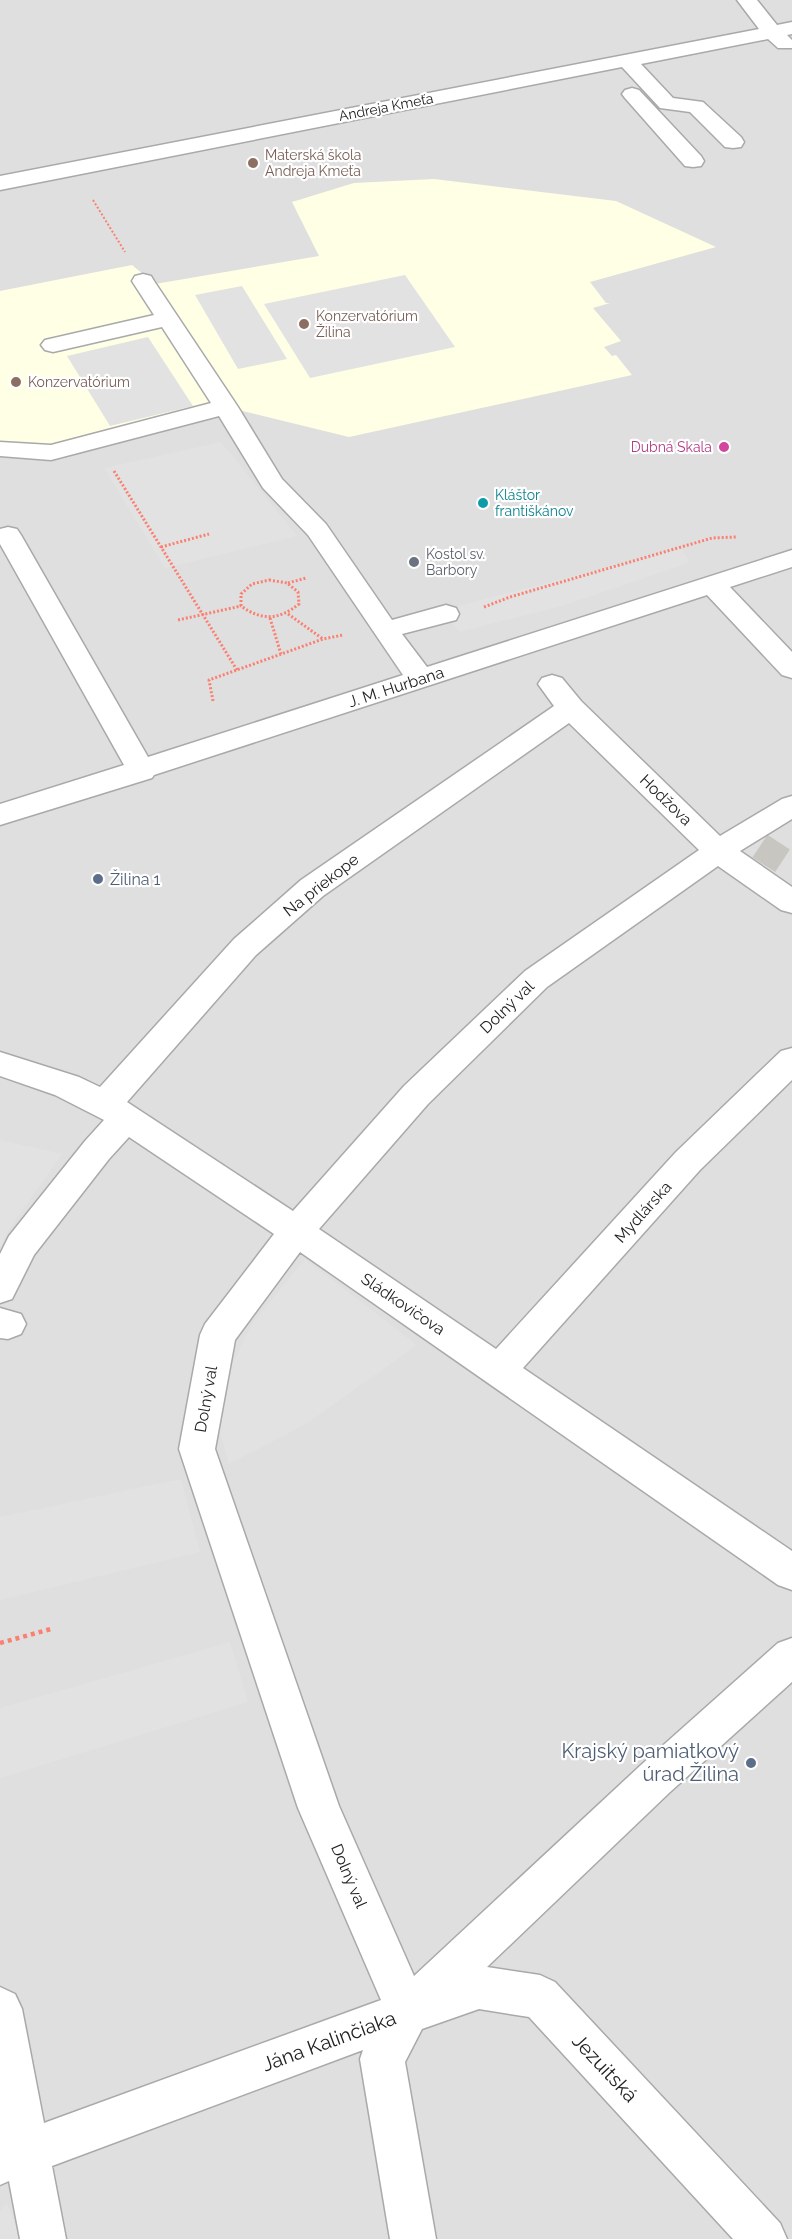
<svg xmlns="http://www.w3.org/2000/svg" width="792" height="2239" viewBox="0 0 792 2239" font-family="Raleway,sans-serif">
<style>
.residential{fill:#e0dfdf}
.education{fill:#ffffe5}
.parking{fill:#e2e2e2}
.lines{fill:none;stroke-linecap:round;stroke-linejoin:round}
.minor-tunnel{stroke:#c8c6c1;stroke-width:27;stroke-dasharray:27 14;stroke-linecap:butt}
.minor-casing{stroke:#a9a9a9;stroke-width:3}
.path-far2{stroke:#fa8072;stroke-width:2;stroke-dasharray:2 2;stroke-linecap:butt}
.path-far1{stroke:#fa8072;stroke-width:3;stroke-dasharray:2 2;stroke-linecap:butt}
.path{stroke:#fa8072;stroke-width:4.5;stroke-dasharray:4 4;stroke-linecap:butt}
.minor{fill:#fff;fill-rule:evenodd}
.education-dot{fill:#8d6e63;stroke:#fff;stroke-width:2}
.hotel-dot{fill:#d1479c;stroke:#fff;stroke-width:2}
.culture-dot{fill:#0f9aa8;stroke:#fff;stroke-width:2}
.worship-dot{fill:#6b7280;stroke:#fff;stroke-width:2}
.service-dot{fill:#5c6f8a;stroke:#fff;stroke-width:2}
.labels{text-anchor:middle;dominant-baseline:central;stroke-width:4.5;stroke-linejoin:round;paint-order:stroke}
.far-street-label{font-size:14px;fill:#222;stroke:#fff}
.far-education-label{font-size:14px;fill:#785e54;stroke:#fff;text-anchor:start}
.far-hotel-label{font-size:14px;fill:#b23c85;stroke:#fff;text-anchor:end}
.far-culture-label{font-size:14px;fill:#0d838f;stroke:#fff;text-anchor:start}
.far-worship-label{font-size:14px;fill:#5b616d;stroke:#fff;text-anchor:start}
.street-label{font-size:16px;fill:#222;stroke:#fff}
.service-label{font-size:16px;fill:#4e5e75;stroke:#fff;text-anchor:start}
.near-service-label{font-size:20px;fill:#4e5e75;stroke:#fff;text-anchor:end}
.near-street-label{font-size:20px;fill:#222;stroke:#fff}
</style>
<rect width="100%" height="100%" fill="#f2efe9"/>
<path class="residential" d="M0 0H792V2239H0Z"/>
<path class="education" d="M434 179 616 201 716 247 590 282 606 303H610L593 308 621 341 604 347 612 356 616 355 632 375 349 437 226 407 51 453 0 449V291L132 265 155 284 319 256 292 202 354 183Z"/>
<path class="parking" d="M405 275 455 347 310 378 264 304Z
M242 286 287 359 238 369 195 295Z
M148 337 193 406 110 426 67 356Z
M221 442 297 536 165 568 104 468Z
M680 548 689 560 686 564 558 607 459 632 443 610Z
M0 1140 62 1154 10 1228 0 1247Z
M305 1259 417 1345 306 1424 229 1464 219 1428 229 1371 252 1324Z
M181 1479 200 1552 0 1600V1517Z
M230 1642 248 1702 0 1778V1708Z
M7 2203 21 2239H0V2212Z"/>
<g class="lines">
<path class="minor-tunnel" d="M760 846 792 867"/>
<g class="minor-casing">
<path id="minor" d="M737 0H757L777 25 792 22V34L787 35 792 40V48H778L768 39 641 64 673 98 703 102 741 137 744 142 741 147 733 148 725 147 690 112 660 108 622 67 0 190V176L759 29Z
M632 88 639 90 701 156 704 161 701 166 693 167 685 166 625 98 622 94 625 90Z
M143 274 151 276 154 281 238 407 282 479 326 524 392 620 446 605 456 608 459 614 456 620 402 634 427 667 792 550V567L730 587 792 652V678L782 675 707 595 154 775 152 778 0 825V804L124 765 0 544V529L8 527 17 529 21 535 148 757 403 675 308 535 263 488 219 416 51 460 0 456V442L51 445 211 403 162 327 53 352 45 350 41 345 45 340 154 315 132 281 135 276Z
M552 675 562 678 581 701 720 836 782 799 792 796V819L740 851 792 887V913L781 910 718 866 547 987 428 1104 319 1229 496 1349 676 1152 781 1051 792 1048V1080L700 1170 523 1368 792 1551V1590L778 1585 300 1252 235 1340 215 1449 339 1806 414 1976 641 1765 778 1643 792 1638V1682L669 1793 487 1967 540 1975 555 1982 780 2223 787 2239H733L529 2017 479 2009 422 2029 405 2062 436 2239H390L360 2059 363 2050 52 2166 66 2239H20L9 2181 0 2185V1987L15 1994 22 2009 44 2123 381 2000 298 1808 179 1449 200 1335 205 1324 274 1234 129 1137 109 1159 34 1255 12 1299 0 1303V1254L9 1236 85 1141 104 1120 55 1095 0 1076V1052L79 1077 100 1087 234 939 301 880 554 706 538 684 542 678ZM569 723 699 850 525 971 404 1086 293 1211 127 1102 256 955 323 896Z
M0 1308 21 1314 26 1324 21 1334 8 1339 0 1338Z"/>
</g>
<path class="path-far2" d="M93 200 125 252"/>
<path class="path-far1" d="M114 471 237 670
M161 547 209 534
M269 580 287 583 298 592 299 604C279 620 262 621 241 606V594L252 584Z
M288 583 306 578
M484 607 510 597 712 538 736 537
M288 614 323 639
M270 618 281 654
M178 620 241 606
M213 701 209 680 323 639 343 635"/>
<path class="path" d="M0 1643 51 1629"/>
<use href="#minor" class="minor"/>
</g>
<g class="education-dot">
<circle cx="253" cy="163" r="6"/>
<circle cx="304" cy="324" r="6"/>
<circle cx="16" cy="382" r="6"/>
</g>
<circle class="hotel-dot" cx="724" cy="447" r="6"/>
<circle class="culture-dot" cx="483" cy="503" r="6"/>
<circle class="worship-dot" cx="414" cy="562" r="6"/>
<g class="service-dot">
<circle cx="98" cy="879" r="6"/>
<circle cx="751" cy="1763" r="6"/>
</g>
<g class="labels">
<g class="far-street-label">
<text transform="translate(386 107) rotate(-11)">Andreja Kmeťa</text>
</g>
<g class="far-education-label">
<text x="265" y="155">Materská škola<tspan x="265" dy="16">Andreja Kmeťa</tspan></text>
<text x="316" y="316">Konzervatórium<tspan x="316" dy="16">Žilina</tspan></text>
<text x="28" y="382">Konzervatórium</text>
</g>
<g class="far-hotel-label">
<text x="712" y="447">Dubná Skala</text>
</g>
<g class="far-culture-label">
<text x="495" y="495">Kláštor<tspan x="495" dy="16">františkánov</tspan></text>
</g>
<g class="far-worship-label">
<text x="426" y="554">Kostol sv.<tspan x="426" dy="16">Barbory</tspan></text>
</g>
<g class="street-label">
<text transform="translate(396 687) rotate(-18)">J. M. Hurbana</text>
<text transform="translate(666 800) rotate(44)">Hodžova</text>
<text transform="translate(321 885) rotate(-38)">Na priekope</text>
<text transform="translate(507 1007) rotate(-44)">Dolný val</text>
<text transform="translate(643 1212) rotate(-48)">Mydlárska</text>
<text transform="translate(403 1304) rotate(34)">Sládkovičova</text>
<text transform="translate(206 1399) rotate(-80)">Dolný val</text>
<text transform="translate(349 1876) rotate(67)">Dolný val</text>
</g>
<g class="service-label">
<text x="110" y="879">Žilina 1</text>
</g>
<g class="near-service-label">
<text x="739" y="1751">Krajský pamiatkový<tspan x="739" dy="23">úrad Žilina</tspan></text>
</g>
<g class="near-street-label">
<text transform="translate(329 2041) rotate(-20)">Jána Kalinčiaka</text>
<text transform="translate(605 2068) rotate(47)">Jezuitská</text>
</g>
</g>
</svg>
